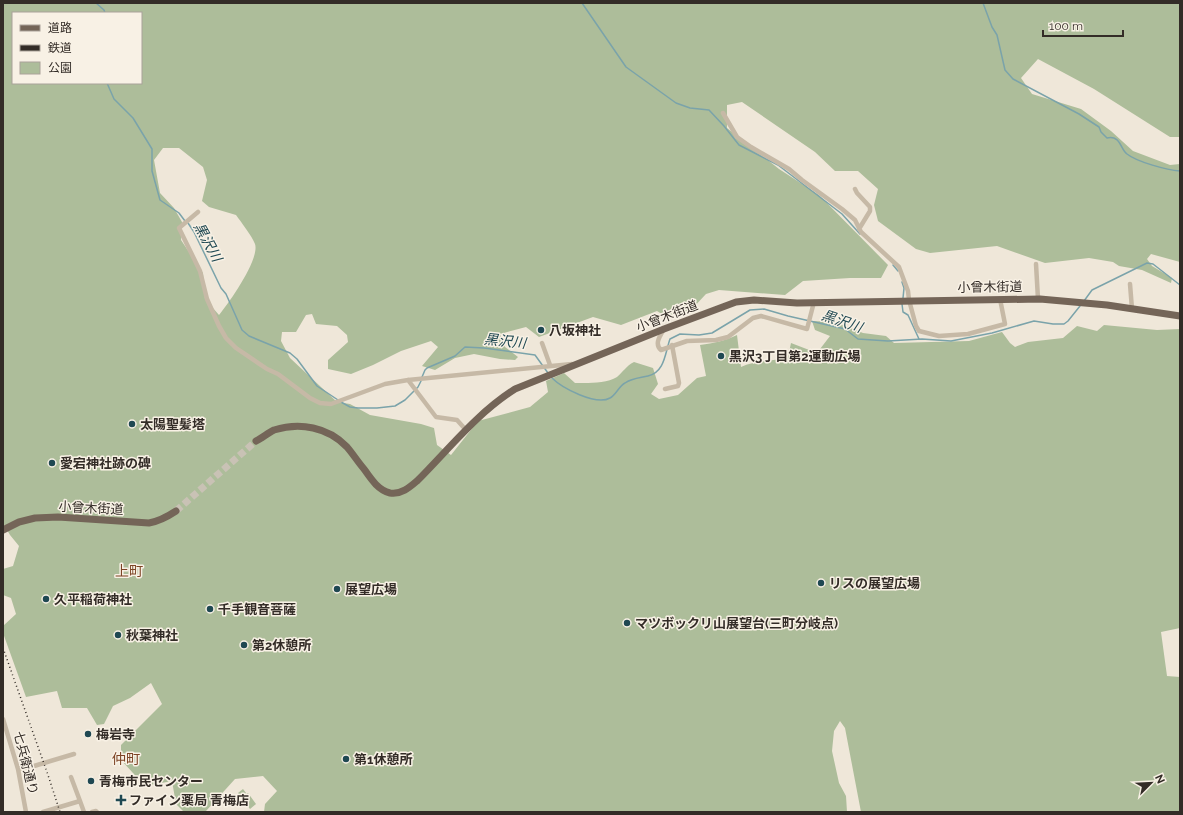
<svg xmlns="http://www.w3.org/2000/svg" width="1183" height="815" viewBox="0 0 1183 815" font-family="Raleway,'Noto Sans JP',sans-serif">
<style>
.green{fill:#adbd9a;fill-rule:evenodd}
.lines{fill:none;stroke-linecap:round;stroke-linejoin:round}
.stream{stroke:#7aa3aa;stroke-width:1.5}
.primary-tunnel{stroke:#c9c2b5;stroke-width:7;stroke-dasharray:7 3.5;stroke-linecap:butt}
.street{stroke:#c6b9a6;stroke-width:4.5}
.primary{stroke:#746558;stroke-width:7}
.rail{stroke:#332c27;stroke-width:1.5;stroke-dasharray:1 3;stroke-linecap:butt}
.poi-dot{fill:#1f4852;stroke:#f8f1e5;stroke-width:1.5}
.labels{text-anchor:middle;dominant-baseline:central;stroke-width:3;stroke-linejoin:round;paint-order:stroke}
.street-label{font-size:13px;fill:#332c27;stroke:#f8f1e5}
.poi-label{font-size:13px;font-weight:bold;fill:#332c27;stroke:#f8f1e5;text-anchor:start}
.water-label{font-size:14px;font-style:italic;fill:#1f4852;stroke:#f8f1e5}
.neighbourhood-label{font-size:14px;fill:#7d4425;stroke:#f8f1e5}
</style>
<rect width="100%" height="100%" fill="#efe7d9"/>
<path class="green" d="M3 3H1180V137H1170L1094 89 1038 59 1021 78 1032 94 1081 109 1111 131 1133 151 1170 165 1180 164V262L1151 254 1147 259 1152 266 1172 278 1171 283 1142 270 1119 266 1113 262 1089 258 1045 263 997 246 930 253 916 249 878 221 874 205 878 189 858 171H835L815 152 742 102 727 105V128L779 169 819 195 888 265 881 278H850L803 281 785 295 719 290 706 294 691 310 665 316 657 311 621 325 593 317 539 337 526 327 500 334 505 347 518 357 515 360 500 359 474 354 455 358 435 370 422 366 438 347 431 341 401 351 373 365 351 374 328 369V360L348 342 347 335 337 326 316 324 312 314 306 315 296 332H282L281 341 290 358 337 402 350 404 370 415 421 424 434 428 437 445 451 455 478 421 530 407 548 392 546 381 564 373 575 383C587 383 606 384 617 377 623 372 626 366 634 362L653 368 658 384 651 394 659 399 678 395 697 378 706 376 700 345C714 343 725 341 737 335L741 367C755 360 773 362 788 357L791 343 817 353 830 336 815 330 812 321 836 322 863 333 886 336 894 343 969 341 1002 332 1010 343 1015 347 1028 342 1063 338 1077 326 1097 331 1104 325 1157 330 1180 329V628L1161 632 1167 676 1180 677V812H861L845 728 840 721 834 731 832 751 839 783 846 796 847 812H264L265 804 277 791 263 776 235 779 206 811 184 812 176 804 172 781 145 786 121 760V745L162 704 151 683 130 698 113 706 104 724 97 725 87 708H62L57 691 26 697 3 633V626L16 614 11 598 3 595V569L13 566 19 546 10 535 3 523ZM13 13H141V83H13ZM163 148H179L203 167 207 180 202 201 209 207 236 215C241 222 252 236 255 244 260 259 229 303 219 315L205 299 203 273 181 240 182 222 174 208 160 193 154 160Z
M243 789 246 793 243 795V796L248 793 256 804 250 809 238 793Z"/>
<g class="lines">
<path class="stream" d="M96 3 104 10 105 13
M582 3 626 67 676 103 690 108 709 110 724 126 739 145 778 165 842 214 860 234
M983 3 992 27 997 35 1005 70 1013 79 1079 114 1099 127 1101 132 1107 138C1121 135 1120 149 1127 154 1137 162 1167 170 1180 171
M107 83 114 99 133 118 152 149V171L160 200 179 213 185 221
M188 223 194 232 221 288 226 294 242 330 249 336 290 353 297 359 317 386 338 400
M893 265 898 271
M902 282 904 288 903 298
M1084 301 1092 290 1147 263 1153 264 1180 285
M902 304 903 312 908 315 919 339
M422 377 425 370 427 368 455 356 465 347 484 348 535 355 548 373
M552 378C562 388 596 406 610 398 616 395 619 386 625 383 632 378 639 378 648 376 665 372 665 353 670 339L680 334 699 335 712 333 750 310 764 309 788 316 845 329 858 339 888 341 922 339 951 341 992 333 1034 321 1053 324H1064L1068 321 1080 306
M341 402 350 407 358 408H377L395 406 405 400 418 387 421 381"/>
<path class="primary-tunnel" d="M176 511 256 441"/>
<path class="street" d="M723 113 737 137 751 147 789 169 802 180 842 209 855 220 861 232 899 267 908 291 909 300 916 326 919 331 939 336 968 334 1005 324 1000 299
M855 189 857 193 870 207V211L859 229
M198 212 179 228 200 271 207 299 219 326 226 338 236 348 267 369 278 374 310 398 320 403 331 404 385 384 408 380 572 364
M1036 264 1038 299
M1130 284 1132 309
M664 329C660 336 654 344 661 350L687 341 716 340 728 337 753 318 761 316 807 329 814 302
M542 343 550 365
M408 380 436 417 457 420 466 430
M665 389 678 386 679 383 672 345
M3 719 18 769 26 812
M18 769 34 766 74 754
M71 777 80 801
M43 812 80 801 84 812
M92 812 96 811 97 812"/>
<path class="primary" d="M256 441C262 438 268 433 274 430 300 422 328 427 347 447 353 454 358 462 364 469 371 479 378 490 390 493 401 495 410 487 417 481 449 449 477 413 515 389L664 329 736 302 754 300 797 303 1040 299 1107 305 1180 316
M3 530 19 522 35 518 58 517 149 523C160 521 167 517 176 511"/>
<path class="rail" d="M3 648 48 775 60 812"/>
</g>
<g class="poi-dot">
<circle cx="541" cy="330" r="4"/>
<circle cx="721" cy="356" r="4"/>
<circle cx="132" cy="424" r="4"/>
<circle cx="52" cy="463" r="4"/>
<circle cx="821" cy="583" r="4"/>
<circle cx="337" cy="589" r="4"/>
<circle cx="46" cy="599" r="4"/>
<circle cx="210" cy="609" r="4"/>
<circle cx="627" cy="623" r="4"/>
<circle cx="118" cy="635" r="4"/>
<circle cx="244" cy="645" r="4"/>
<circle cx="88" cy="734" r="4"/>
<circle cx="346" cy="759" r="4"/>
<circle cx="91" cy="781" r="4"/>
<path d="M119 794h4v4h4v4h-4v4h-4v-4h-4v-4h4z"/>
</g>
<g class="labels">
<g class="street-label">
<text transform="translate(990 287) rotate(-1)">小曾木街道</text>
<text transform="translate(667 316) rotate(-21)">小曾木街道</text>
<text transform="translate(91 508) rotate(3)">小曾木街道</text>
<text transform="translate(26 763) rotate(76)">七兵衛通り</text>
</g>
<g class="poi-label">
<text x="549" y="330">八坂神社</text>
<text x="729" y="356">黒沢3丁目第2運動広場</text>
<text x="140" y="424">太陽聖髪塔</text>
<text x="60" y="463">愛宕神社跡の碑</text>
<text x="829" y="583">リスの展望広場</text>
<text x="345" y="589">展望広場</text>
<text x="54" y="599">久平稲荷神社</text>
<text x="218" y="609">千手観音菩薩</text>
<text x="635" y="623">マツボックリ山展望台(三町分岐点)</text>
<text x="126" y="635">秋葉神社</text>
<text x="252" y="645">第2休憩所</text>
<text x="96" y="734">梅岩寺</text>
<text x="354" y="759">第1休憩所</text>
<text x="99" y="781">青梅市民センター</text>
<text x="129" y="800">ファイン薬局 青梅店</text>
</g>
<g class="water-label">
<text transform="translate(208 242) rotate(61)">黒沢川</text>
<text transform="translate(842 321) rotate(19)">黒沢川</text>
<text transform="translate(505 341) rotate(6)">黒沢川</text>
</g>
<g class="neighbourhood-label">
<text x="129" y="571">上町</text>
<text x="126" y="759">仲町</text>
</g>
</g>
<rect width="1183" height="815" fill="none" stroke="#332c27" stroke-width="8"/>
<rect x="12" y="12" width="130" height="72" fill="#f8f1e5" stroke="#a9a299"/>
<rect x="20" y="25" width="20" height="6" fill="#746558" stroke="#a9a299"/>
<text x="48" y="32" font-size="12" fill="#332c27">道路</text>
<rect x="20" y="45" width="20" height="6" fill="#332c27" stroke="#a9a299"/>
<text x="48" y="52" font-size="12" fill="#332c27">鉄道</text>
<rect x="20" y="62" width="20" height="12" fill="#adbd9a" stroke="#a9a299"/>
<text x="48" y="72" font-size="12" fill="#332c27">公園</text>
<g transform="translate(1151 783) rotate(66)" stroke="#f8f1e5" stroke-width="3" paint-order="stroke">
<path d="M0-3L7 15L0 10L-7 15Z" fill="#332c27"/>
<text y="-6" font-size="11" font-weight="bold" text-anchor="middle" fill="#332c27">N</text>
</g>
<path d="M1043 30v6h80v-6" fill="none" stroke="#332c27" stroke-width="2"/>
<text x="1049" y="30" font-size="12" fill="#332c27" stroke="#f8f1e5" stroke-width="3" paint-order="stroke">100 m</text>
</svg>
